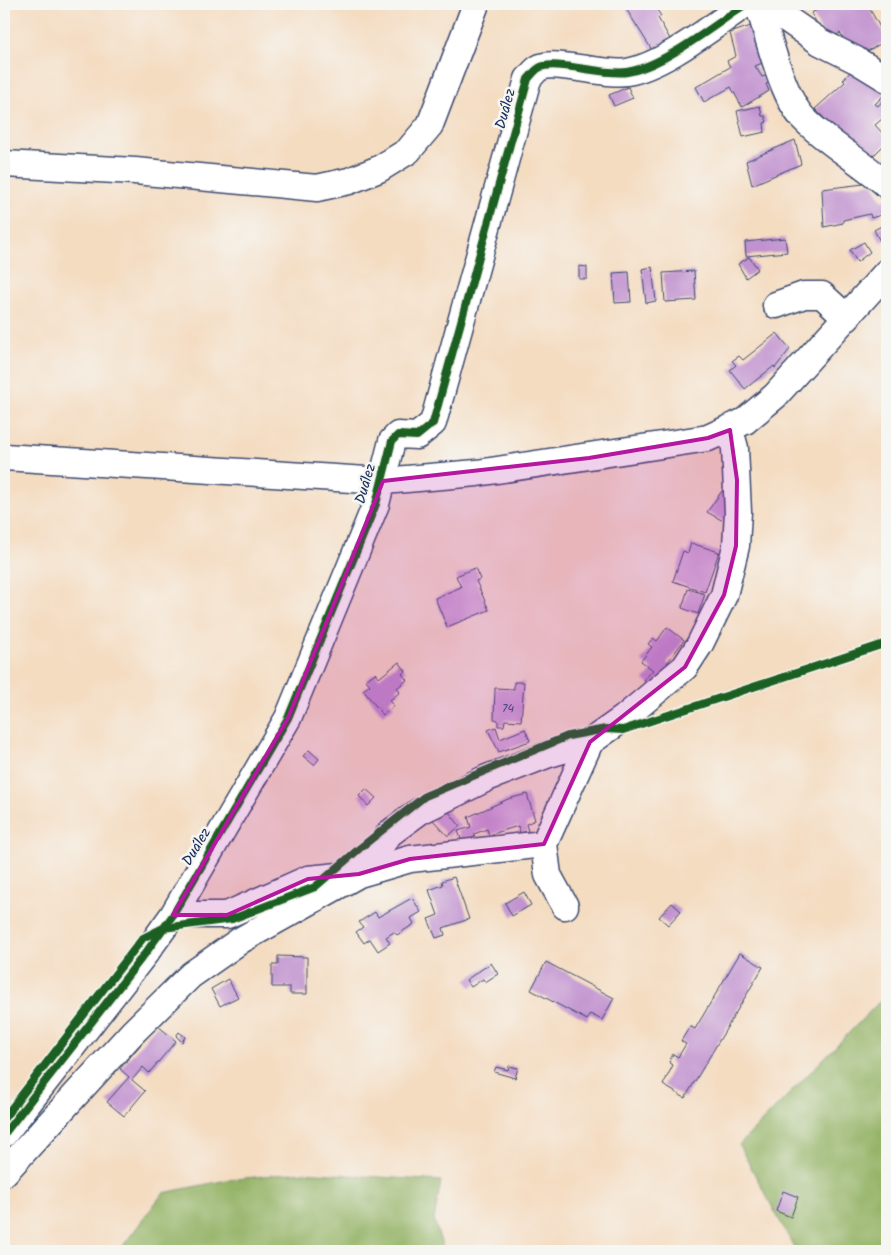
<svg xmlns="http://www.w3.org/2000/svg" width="891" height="1255" viewBox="0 0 891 1255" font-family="Kalam,sans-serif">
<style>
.forest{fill:#95b468;stroke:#587263}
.building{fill:#c192cf}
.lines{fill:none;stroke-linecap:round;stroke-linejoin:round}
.minor-casing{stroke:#3c496d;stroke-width:29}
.minor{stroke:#fff;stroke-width:26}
.cycleway-casing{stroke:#f6f6f2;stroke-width:11}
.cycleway{stroke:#1b5e20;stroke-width:8}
.marked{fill:#b5179e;fill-opacity:0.2;stroke:#b5179e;stroke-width:4;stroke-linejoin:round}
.labels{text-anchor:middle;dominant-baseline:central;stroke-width:5;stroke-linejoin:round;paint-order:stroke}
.number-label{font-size:12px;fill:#44487a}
.street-label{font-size:15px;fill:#1b2f5e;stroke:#f6f6f2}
</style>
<rect width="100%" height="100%" fill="#f6f6f2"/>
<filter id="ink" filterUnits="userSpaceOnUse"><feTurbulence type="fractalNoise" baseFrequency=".02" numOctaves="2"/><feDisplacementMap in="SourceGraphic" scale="10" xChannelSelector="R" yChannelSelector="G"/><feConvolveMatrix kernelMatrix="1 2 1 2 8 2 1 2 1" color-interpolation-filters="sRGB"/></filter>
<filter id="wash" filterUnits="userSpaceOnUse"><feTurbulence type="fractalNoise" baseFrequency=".0096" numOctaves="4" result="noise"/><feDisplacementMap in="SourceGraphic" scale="20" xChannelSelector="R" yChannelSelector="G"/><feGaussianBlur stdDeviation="1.12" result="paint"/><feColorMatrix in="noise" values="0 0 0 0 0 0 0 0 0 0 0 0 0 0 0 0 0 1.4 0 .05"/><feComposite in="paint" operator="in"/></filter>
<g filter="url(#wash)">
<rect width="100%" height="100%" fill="#f4dcc1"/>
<path class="forest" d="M887 994V1251H796L739 1145Z
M302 1172 441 1181 434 1220 444 1251H119L163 1193 227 1180Z"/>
<g id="blocks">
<path class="building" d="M623 4H653L661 16 658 18 670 39 652 50Z
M829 4H867L887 40 861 55 841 47 844 39 840 33 827 41 811 13Z
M754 25 765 62 755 66 762 77 765 76 767 79 769 83 766 84 769 91 742 107 731 87 704 102 696 87 730 67 727 61 736 56 730 33Z
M853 69 886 93 875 104 878 106 885 98 887 100V110L882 116 883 118 875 125 887 138V142L871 158 857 144 853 148 815 109 845 82 843 80Z
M628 87 633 98 614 106 609 95Z
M760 106 762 116H765L767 122 764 123 765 132 743 137 737 111Z
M795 140 801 164 752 185 746 161Z
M872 183 883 201 887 198V209L880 211 881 215 871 218 870 214 843 220V223L824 227 822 189Z
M887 223V238L881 243 874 230Z
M785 238 787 252 746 256 745 242Z
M864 242 870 252 857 262 850 250Z
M749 257 758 269 746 278 738 264Z
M579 266 587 267V279H579Z
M652 267 656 301 646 303 642 269Z
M694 271 696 300 665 302 663 273Z
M629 272 631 302 615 303 613 273Z
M777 333 790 349 775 368 774 366 745 389 730 370 736 365 732 361 739 356 743 360Z
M727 484V523L707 512Z
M691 543 719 552 705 592 673 581 683 551 688 553Z
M475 568 480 579 476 581 489 610 447 627 435 598 461 587 456 576Z
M688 589 705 594 698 614 682 608Z
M667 627 684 640 667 663 675 669 653 687 644 680 653 670 641 661 652 647 648 644 653 638 657 641Z
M399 662 406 671 402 674 407 680 397 688 400 692 389 701 394 706 383 715 363 690 370 685 366 680 375 673 379 678Z
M514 682H524L521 721 505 720 504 726H498V720L494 719 495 688 514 689Z
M496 727 500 739 525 729 530 741 499 752 488 730Z
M309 750 319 759 314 765 303 756Z
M366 789 376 798 368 806 359 796Z
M527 794 535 820 526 824 528 831 520 833 518 826 489 835 487 829 474 834 477 843 463 844 458 831 471 827 468 817 508 799Z
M445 807 460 826 448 836 431 818Z
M454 877 469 919 443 928 445 935 436 938 428 919 438 915 429 890 443 885 442 881Z
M524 892 531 905 512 916 505 903Z
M412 898 421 912 411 918 414 924 397 935 394 932 386 937 390 943 378 951 370 939 364 943 356 932 363 927 359 922 375 912 378 917Z
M672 903 681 911 668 925 659 917Z
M740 953 763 967 685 1098 663 1085 673 1065 669 1062 673 1054 678 1057 686 1044 681 1041 690 1026 695 1029Z
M278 956 307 957V994H290V987H272V965H278Z
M546 962 614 998 602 1020 590 1014 587 1020 531 990Z
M491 963 498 974 485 982 483 979 471 987 466 980Z
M228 979 238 997 220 1006 211 989Z
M157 1025 176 1041 149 1073 143 1067 132 1080 145 1091 124 1116 107 1102 129 1077 120 1069Z
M179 1032 185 1037 182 1042 176 1036Z
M509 1066 518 1068 515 1078 494 1072 496 1067 508 1070Z
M783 1191 798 1197 791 1217 776 1211Z"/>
</g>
</g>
<g filter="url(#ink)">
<use href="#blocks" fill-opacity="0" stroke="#3c496d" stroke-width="1"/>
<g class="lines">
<g class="minor-casing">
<path id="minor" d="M758 4C768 34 782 96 803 118 828 144 861 161 887 185
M765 4 820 42 856 60 887 79
M4 164 135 171 317 188 349 181 379 169 408 151 430 125 476 4
M776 305 804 295H822L847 318
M4 457 383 481 477 473 708 438 745 421 775 396 887 272
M565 906 548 875 544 844 590 742 624 718 685 667 700 644 724 595 736 546 738 512 735 448 730 430
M173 915H227L308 879 359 874 410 859 544 844
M4 1134 147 951 173 915 288 718 376 504 392 441 398 435 417 436 433 423 528 79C531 76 535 70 539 68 553 59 605 76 627 72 664 66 714 25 746 4
M4 1173 133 1032 191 975 241 940 359 874 390 833 420 811 487 778 549 754 590 742"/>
</g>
<use href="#minor" class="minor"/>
<g class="cycleway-casing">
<path id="cycleway" d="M4 1118 143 938 163 928 232 919 315 887 360 848 425 796 568 736 606 729 623 730 887 643
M4 1134 147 951 173 915 288 718 376 504 392 441 398 435 417 436 433 423 528 79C531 76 535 70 539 68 553 59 605 76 627 72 664 66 714 25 746 4"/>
</g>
<use href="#cycleway" class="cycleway"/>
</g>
</g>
<path class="marked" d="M730 430 737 480 736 546 724 595 685 667 590 742 544 844 410 859 359 874 308 879 227 915H173L288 718 383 481 589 458 708 438Z"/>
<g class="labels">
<g class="number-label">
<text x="508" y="708">74</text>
</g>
<g class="street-label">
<text transform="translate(506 109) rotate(-75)">Duález</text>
<text transform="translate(366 484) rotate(-74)">Duález</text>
<text transform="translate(197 847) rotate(-59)">Duález</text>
</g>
</g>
<rect width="891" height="1255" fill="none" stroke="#f6f6f2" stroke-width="20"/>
</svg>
